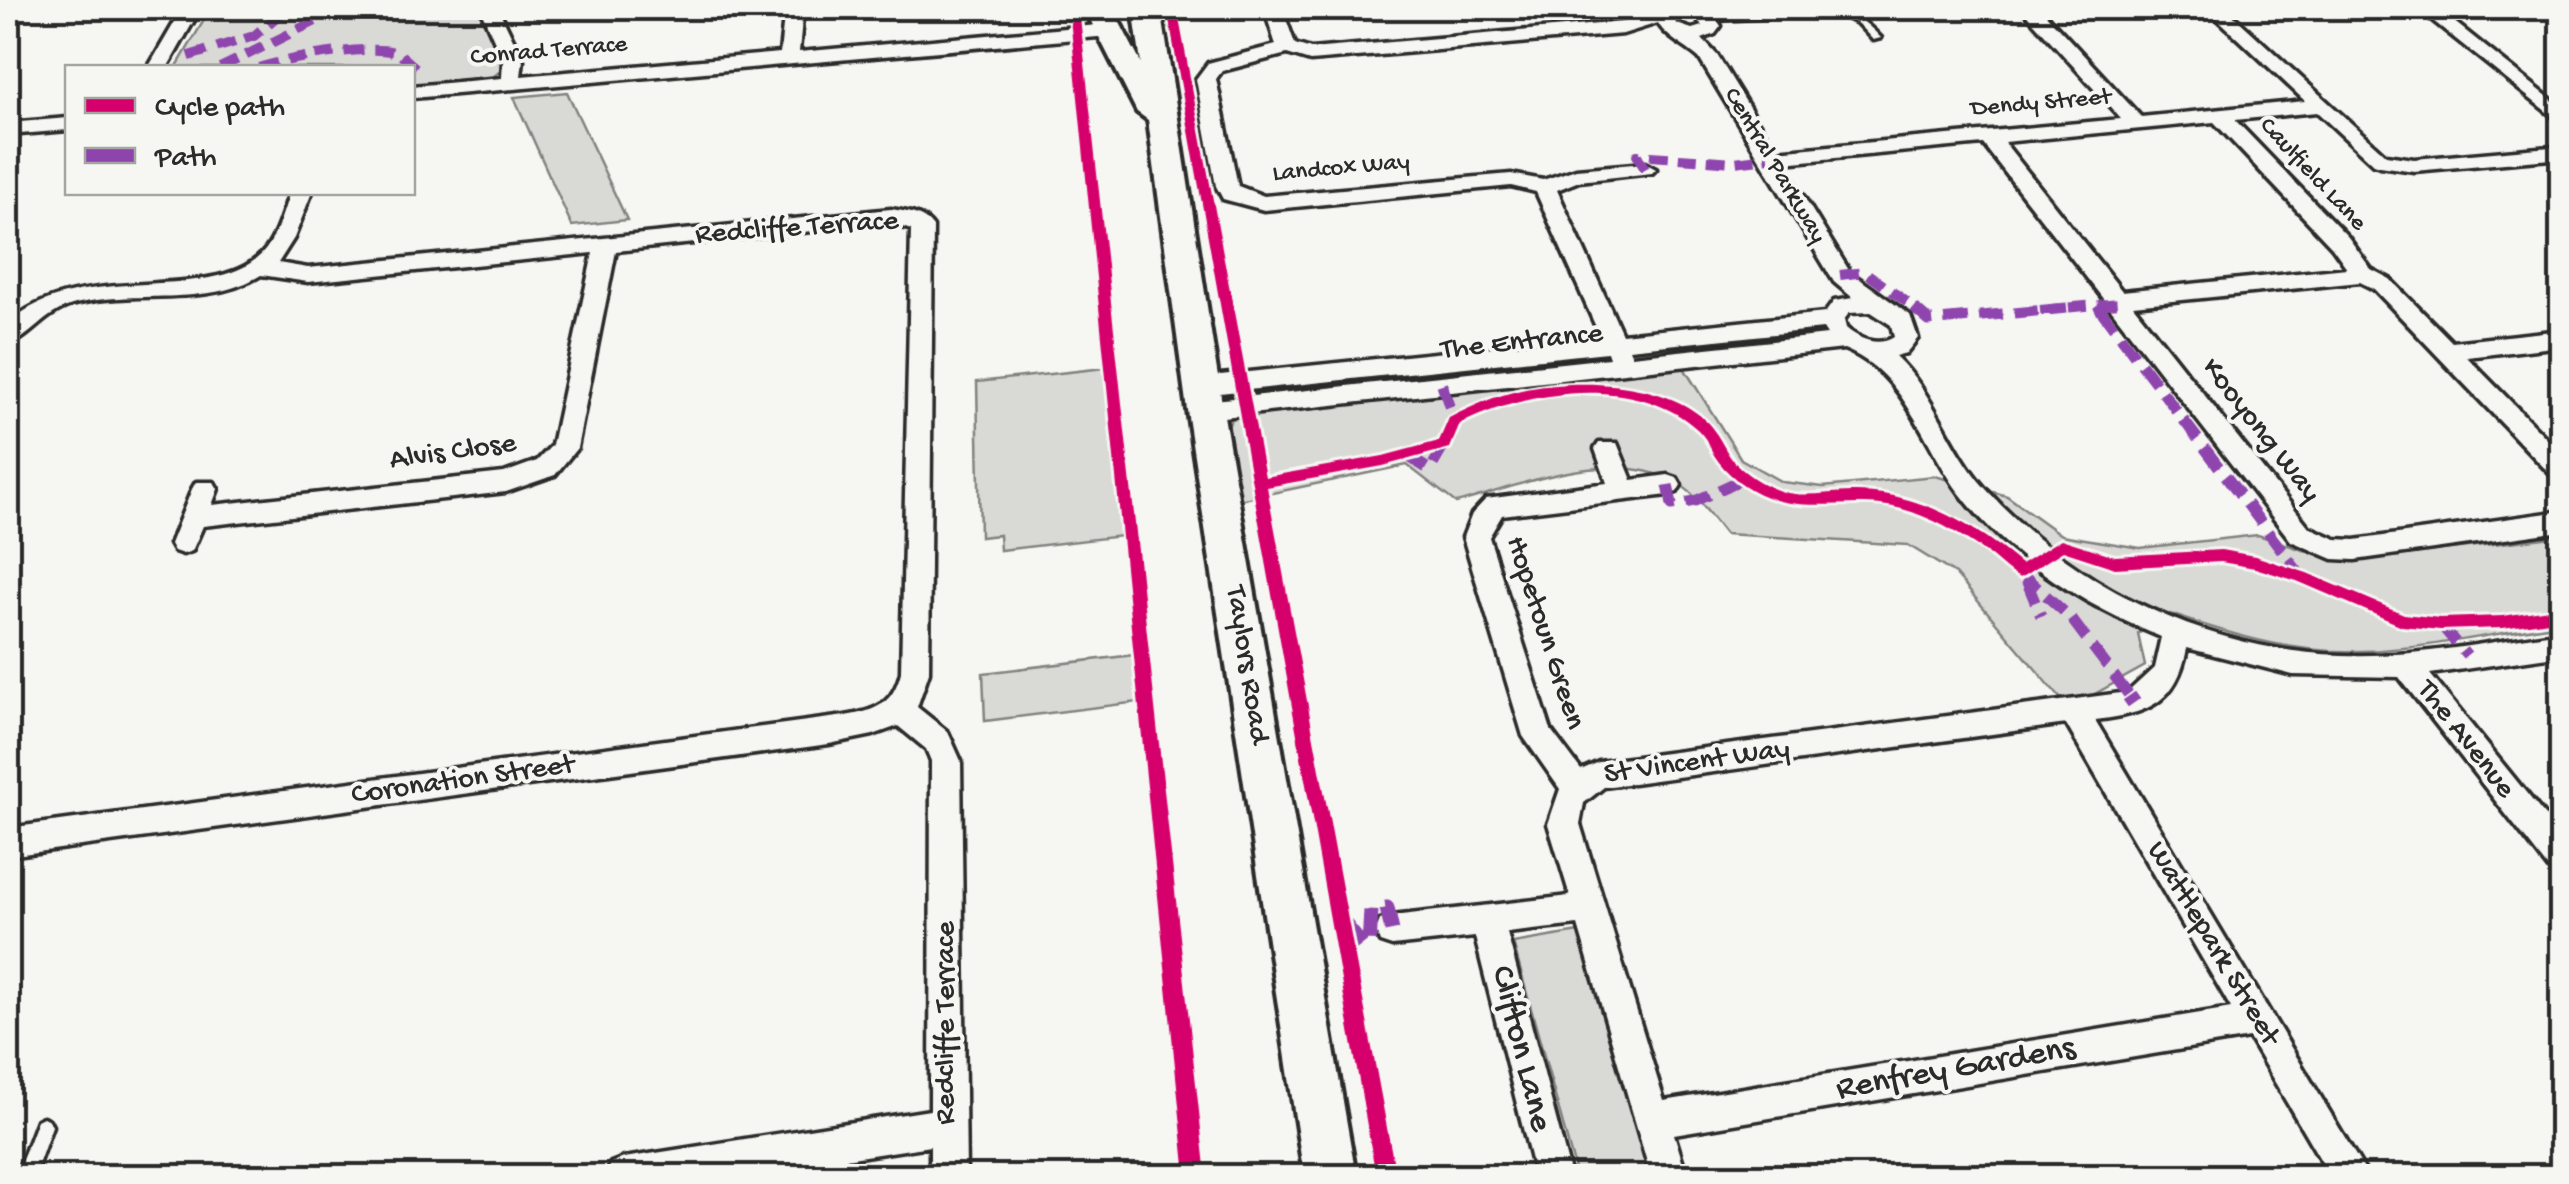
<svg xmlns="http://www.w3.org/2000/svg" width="2569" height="1184" viewBox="0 0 2569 1184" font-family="'Gochi Hand',sans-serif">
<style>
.green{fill:#d9d9d5;stroke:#828280;stroke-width:2.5}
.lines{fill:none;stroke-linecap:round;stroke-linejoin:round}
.service-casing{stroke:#2b2b2b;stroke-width:7}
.minor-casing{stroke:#2b2b2b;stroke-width:7}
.secondary-casing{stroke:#2b2b2b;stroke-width:8}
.service{fill:#f6f6f2;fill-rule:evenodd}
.minor{fill:#f6f6f2;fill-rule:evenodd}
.secondary{fill:#f6f6f2;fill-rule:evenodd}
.quiet-far2{stroke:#8e44ad;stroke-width:10;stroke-dasharray:19 10;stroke-linecap:butt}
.quiet-far1{stroke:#8e44ad;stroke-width:11;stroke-dasharray:24 11;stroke-linecap:butt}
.quiet{stroke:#8e44ad;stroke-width:15;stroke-dasharray:30 15;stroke-linecap:butt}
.cycleway-casing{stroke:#f6f6f2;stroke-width:6}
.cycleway{fill:#d6006c;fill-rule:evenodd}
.labels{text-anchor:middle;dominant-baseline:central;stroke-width:8;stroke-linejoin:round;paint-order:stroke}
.far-street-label{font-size:25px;fill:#2b2b2b;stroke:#f6f6f2}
.street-label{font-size:30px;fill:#2b2b2b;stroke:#f6f6f2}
.near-street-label{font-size:35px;fill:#2b2b2b;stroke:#f6f6f2}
</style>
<rect width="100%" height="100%" fill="#f6f6f2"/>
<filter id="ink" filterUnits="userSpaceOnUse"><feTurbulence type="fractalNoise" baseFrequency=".01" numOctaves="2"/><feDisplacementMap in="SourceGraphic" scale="20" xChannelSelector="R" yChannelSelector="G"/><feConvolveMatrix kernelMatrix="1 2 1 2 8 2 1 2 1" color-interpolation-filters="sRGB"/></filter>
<g filter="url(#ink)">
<path class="green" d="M211 8H486L510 63 493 77 413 86 412 68H176Z
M567 92 627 220 572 226 514 97Z
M1105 368 1122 536 1000 550 999 535 980 537 977 382Z
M1684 368 1741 459 1782 482 1823 487 1935 476 2007 496 2061 535 2140 548 2258 535 2303 550 2373 558 2561 536V624C2486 634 2394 657 2318 650 2268 646 2218 630 2170 614L2138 634 2145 666 2091 696 2061 699 1955 574 1908 545 1725 534C1711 517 1696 493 1677 483 1609 446 1524 485 1456 503L1407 465 1239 500 1227 429 1233 415Z
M1134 655 1139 702 985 721 983 673Z
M1585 931 1651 1151 1647 1176H1577L1513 943Z"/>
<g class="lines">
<g class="service-casing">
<path id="service" d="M1827 8C1849 8 1866 22 1881 38L1873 40 1858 24Z
M43 1117 49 1120 52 1126 34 1176H16L37 1120Z"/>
</g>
<g class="minor-casing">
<path id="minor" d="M183 8H201L167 68H148Z
M480 8H498L523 60 521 76 780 53 785 8H803L799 52 1109 24 1118 30 1109 36 412 98V86L502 78 503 60Z
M1264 8H1282L1295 44 1311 49 1622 22 1678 8H1836L1827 14 1717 20 1721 26 1715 34 1702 39 1717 55 1776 151 2121 119 2021 8H2040L2141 117 2305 101 2206 8H2225L2386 155 2414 159 2562 146V158L2414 171 2380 166 2373 164 2317 112 2235 120 2348 237 2371 269 2390 279 2452 342 2562 330V346L2467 357 2562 454V479L2553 477 2374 289 2360 282 2133 305 2309 527 2336 539 2355 540 2562 511V531L2355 560 2333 559 2291 541 1983 144 1783 163 1850 272 1910 315 1918 338 1906 353 1895 356C1934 392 1949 448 1985 488 2075 588 2208 651 2341 655 2415 658 2489 642 2562 632V655L2430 674 2562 837V876L2551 872 2399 677 2293 675 2187 648C2177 704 2146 714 2095 720L2368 1176H2330L2249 1038 1674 1134 1687 1176H1651L1578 925 1507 933 1571 1176H1535L1475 937 1392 946 1380 942 1376 931 1380 920 1392 916 1570 896 1548 824 1560 789 1523 736 1463 537 1472 514 1486 499 1607 483 1595 449 1599 443H1617L1632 480 1668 475 1677 478 1681 485 1677 492 1668 495 1502 515 1489 537 1551 730 1581 770 1599 762 2128 692 2154 668 2161 637C2086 606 2012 561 1962 496 1923 446 1907 374 1844 349L1205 419 1196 416 1193 410 1205 401 1609 358 1607 352 1201 395 1192 392 1189 386 1192 380 1201 377 1600 336 1536 192 1511 186 1264 210 1223 199 1216 186 1196 79 1208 63 1276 45ZM1696 18 1702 26 1692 29 1677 24 1676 19ZM1658 23C1665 37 1687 47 1699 58L1834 282 1853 298 1834 301 1825 313 1622 334 1557 190 1579 181 1652 173 1656 169 1645 163 1576 169 1543 180 1511 174 1264 196 1238 186 1216 79 1222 71 1287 54 1310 61 1623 34ZM2214 122 2332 247 2347 268 2122 291 2004 142ZM1871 312 1891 325 1894 337C1878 347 1860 340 1846 328L1844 320 1849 313ZM1823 329 1827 335 1632 356 1629 349ZM2066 724 2231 1008 1664 1101 1580 824 1584 803 1604 787Z
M2417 8H2437L2562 108V124Z
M68 118V130L8 135V123Z
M290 192H312L294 238 278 263 308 268 891 209C907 212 923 213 933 227L929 672 917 707 948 732 961 761 966 1176H930V1146L735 1176H606L611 1163 624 1158 930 1110 931 761 926 749 898 726 873 735 829 744 8 856V828L845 716C876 711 893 704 901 672L911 230 891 223 616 251 577 448 555 475 506 492 203 526 192 551 183 554 174 551 170 544 192 489 196 482H214L218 489 212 505 504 473 537 461 552 445 593 253 308 282 261 275C206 309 133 288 72 305 44 313 28 340 8 345V324C79 257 219 309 266 249 278 233 283 211 290 192Z"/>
</g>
<g class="secondary-casing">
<path id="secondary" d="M1089 8H1116L1119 21 1141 63 1133 8H1161L1223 410 1356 1176H1304L1187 410 1148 120 1137 112 1091 21Z"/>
</g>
<use href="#service" class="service"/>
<use href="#minor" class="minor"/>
<use href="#secondary" class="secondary"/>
<path class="quiet-far2" d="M1676 8 1681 11
M189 56 254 36 283 11 272 8
M220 68 342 8
M259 68C284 59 373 43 397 53 403 56 410 64 416 68
M1645 169 1637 155 1735 162 1769 158
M1840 275 1865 272 1918 310
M2097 305 2101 310
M2040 310 2119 303"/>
<path class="quiet-far1" d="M1914 308 1929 321 2067 308
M2099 308 2299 573
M1442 384 1454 421
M1406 455 1430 470 1445 444
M1668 485 1672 505 1695 501 1745 478
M2020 572 2070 617 2131 698
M2026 580 2041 616
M2440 624 2467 656"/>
<path class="quiet" d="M2129 696 2134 703
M1343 922 1364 948 1369 947 1371 910 1387 908 1392 931"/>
<g class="cycleway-casing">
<path id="cycleway" d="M1069 8H1079L1206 1176H1186Z
M1167 8H1177L1265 477 1383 456 1439 441 1449 418C1472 406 1495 396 1521 390 1573 379 1654 380 1698 414 1712 425 1718 436 1726 450 1736 469 1760 484 1780 491 1805 499 1830 491 1856 492 1917 492 1975 525 2021 564L2061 539 2115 556 2221 550 2255 556 2307 573 2404 614 2440 618 2503 616 2562 607V619L2503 628 2440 630 2402 626 2297 581 2255 568 2221 562 2115 568 2063 551 2020 578C2007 572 1996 559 1984 551 1959 533 1931 517 1902 509 1857 496 1810 514 1767 497 1746 489 1726 474 1714 455 1709 445 1706 438 1698 430 1637 373 1527 390 1460 424L1450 448 1383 466 1267 487 1396 1176H1376Z"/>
</g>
<use href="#cycleway" class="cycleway"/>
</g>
</g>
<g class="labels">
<g class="far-street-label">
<text transform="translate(549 52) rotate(-5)">Conrad Terrace</text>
<text transform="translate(2041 104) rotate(-5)">Dendy Street</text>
<text transform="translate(1774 166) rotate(59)">Central Parkway</text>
<text transform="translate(1341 169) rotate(-5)">Landcox Way</text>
<text transform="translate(2312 175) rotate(47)">Caulfield Lane</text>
</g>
<g class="street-label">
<text transform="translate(797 229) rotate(-4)">Redcliffe Terrace</text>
<text transform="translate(1522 343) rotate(-6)">The Entrance</text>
<text transform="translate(2260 431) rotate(52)">Kooyong Way</text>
<text transform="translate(453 453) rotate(-8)">Alvis Close</text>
<text transform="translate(1544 633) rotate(72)">Hopetoun Green</text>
<text transform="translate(1246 665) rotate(81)">Taylors Road</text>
<text transform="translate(2465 740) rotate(52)">The Avenue</text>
<text transform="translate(1697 763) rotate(-8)">St Vincent Way</text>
<text transform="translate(463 781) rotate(-8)">Coronation Street</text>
<text transform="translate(2212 944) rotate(59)">Wattlepark Street</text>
<text transform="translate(947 1023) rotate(-90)">Redcliffe Terrace</text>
</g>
<g class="near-street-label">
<text transform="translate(1520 1049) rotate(76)">Clifton Lane</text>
<text transform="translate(1956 1070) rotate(-10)">Renfrey Gardens</text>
</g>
</g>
<rect width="2569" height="1184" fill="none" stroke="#f6f6f2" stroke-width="40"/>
<rect x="20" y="20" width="2529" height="1144" fill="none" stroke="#2b2b2b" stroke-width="4" filter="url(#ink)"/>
<rect x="65" y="65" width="350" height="130" fill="#f6f6f2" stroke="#a5a5a2" stroke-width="2.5"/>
<rect x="85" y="98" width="50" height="15" fill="#d6006c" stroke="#a5a5a2" stroke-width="2.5"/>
<text x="155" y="115" font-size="30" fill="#2b2b2b">Cycle path</text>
<rect x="85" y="148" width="50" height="15" fill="#8e44ad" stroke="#a5a5a2" stroke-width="2.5"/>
<text x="155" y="165" font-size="30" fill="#2b2b2b">Path</text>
</svg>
